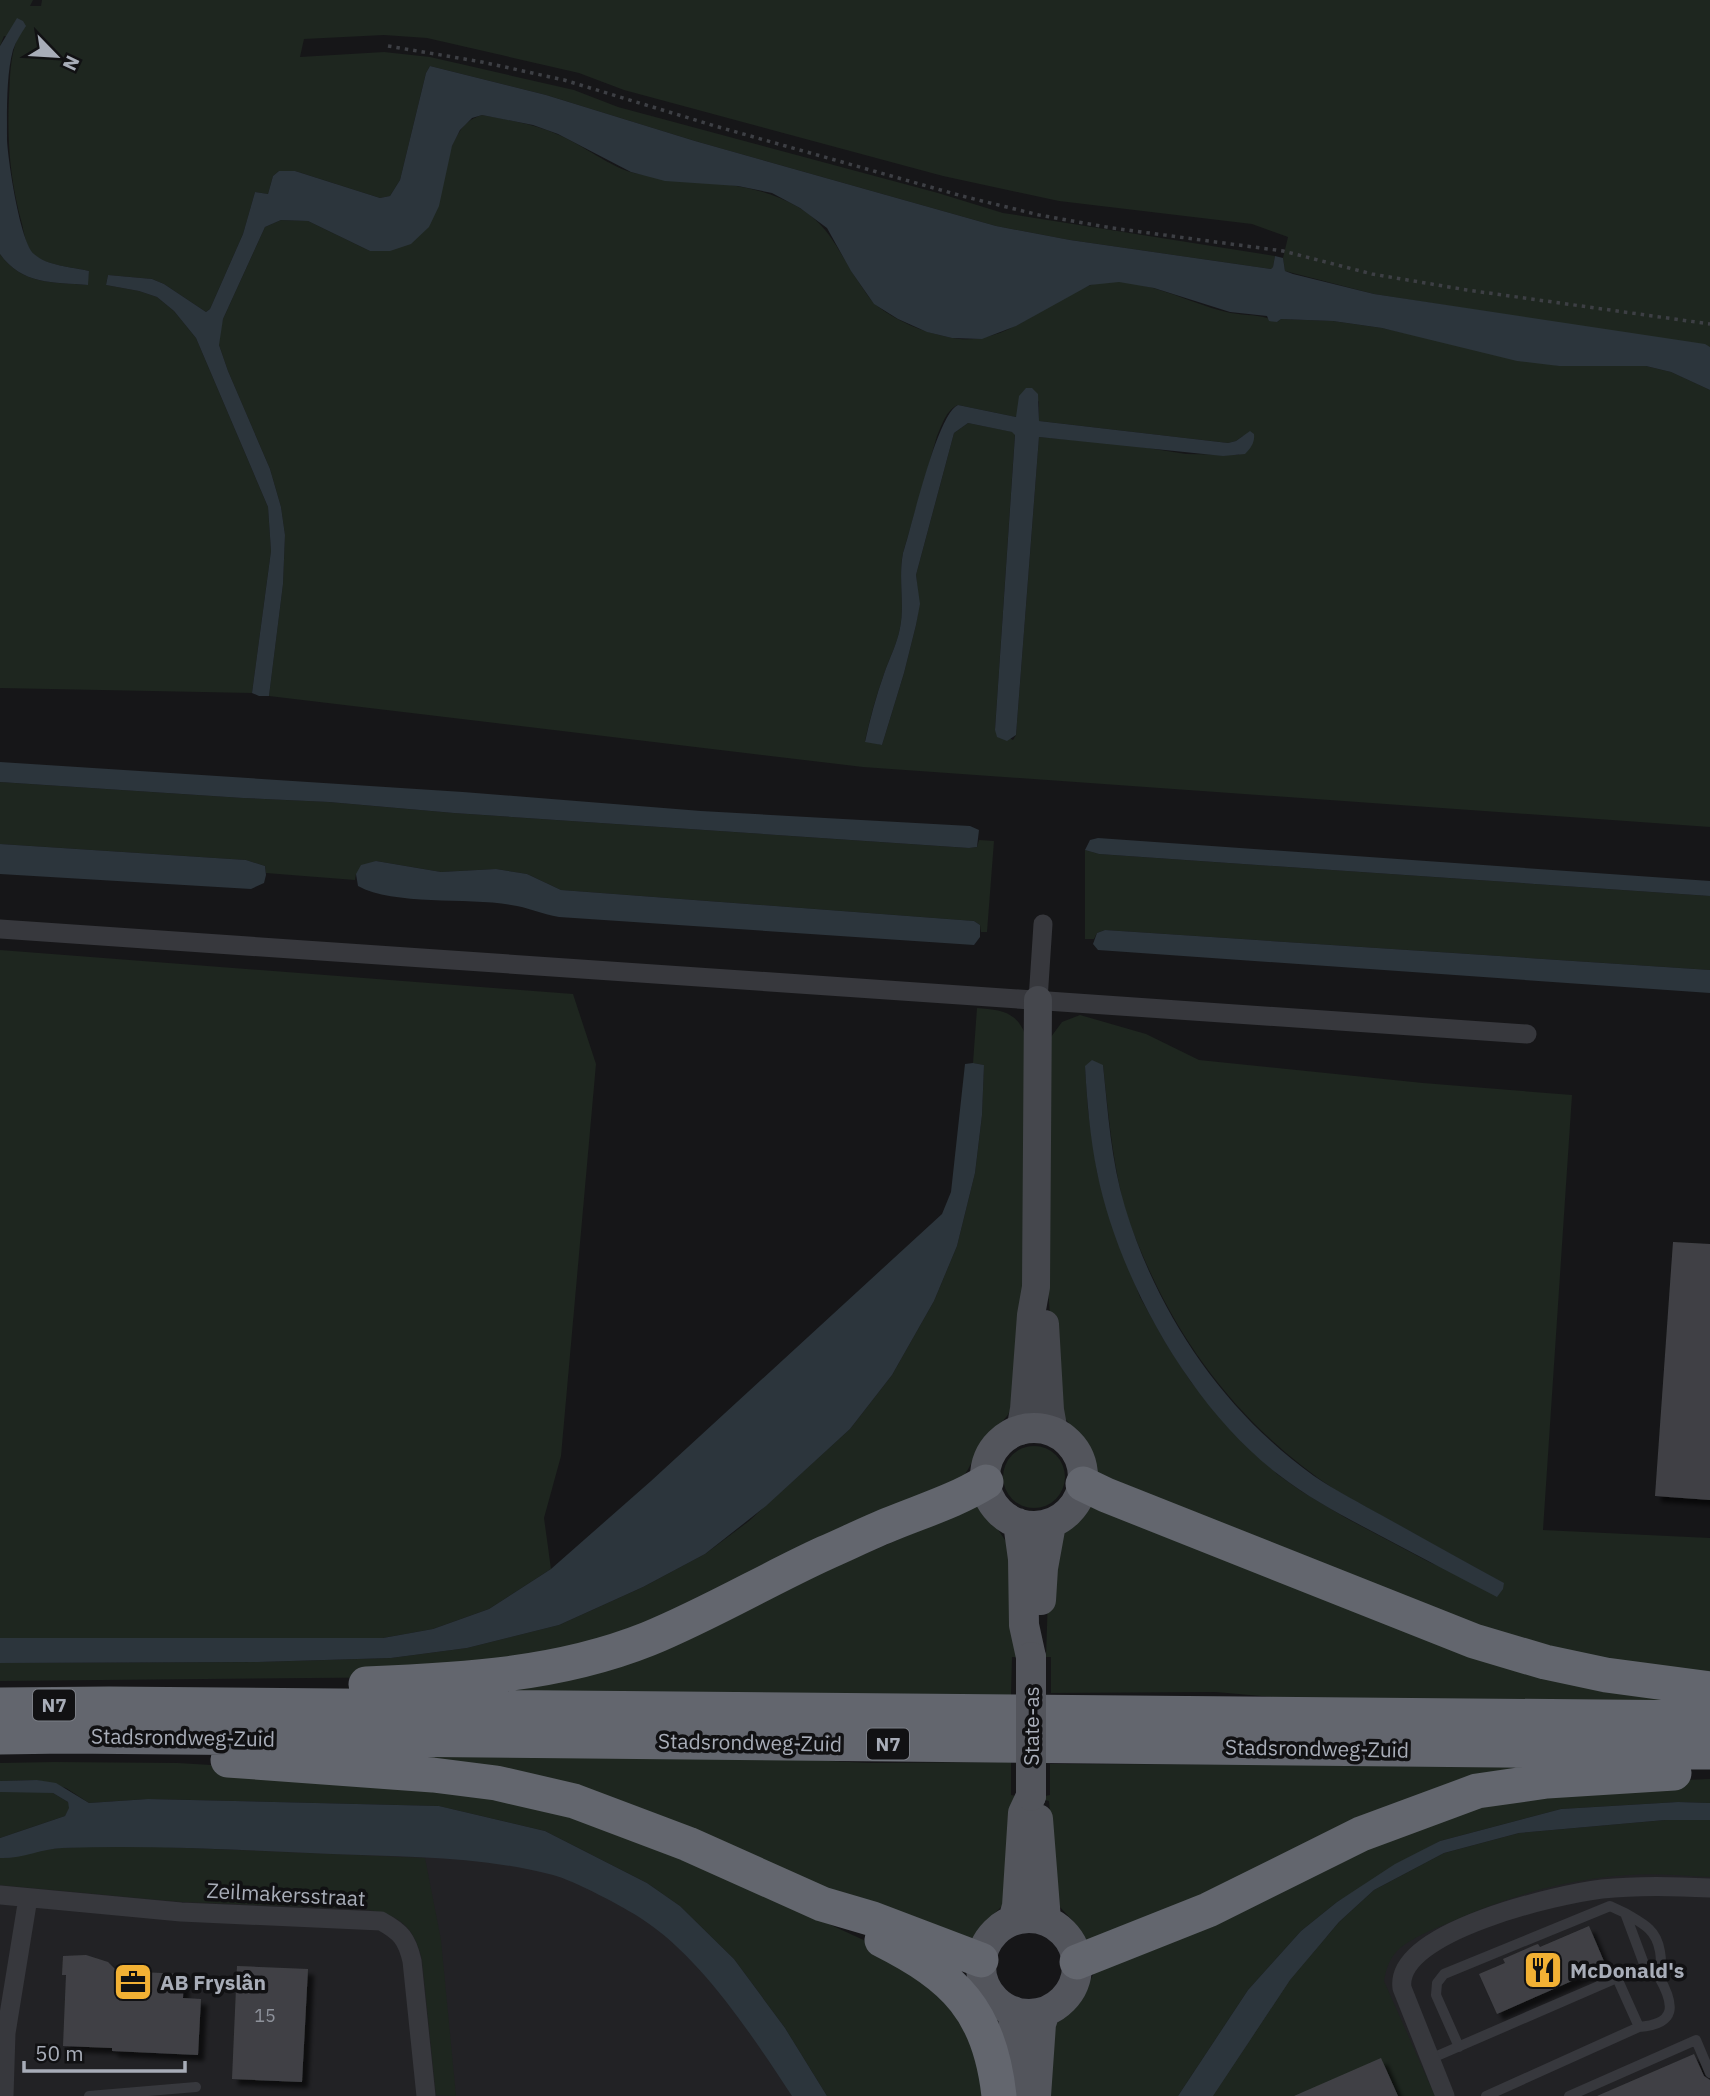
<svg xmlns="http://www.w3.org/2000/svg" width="1710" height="2096" viewBox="0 0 1710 2096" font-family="'IBM Plex Sans',sans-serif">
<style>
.built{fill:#222225}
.green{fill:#1e261f;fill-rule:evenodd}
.water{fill:#2c353c}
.building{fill:#404145;filter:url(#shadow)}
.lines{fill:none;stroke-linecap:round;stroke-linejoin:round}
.path{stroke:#3d3f44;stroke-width:3.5;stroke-dasharray:3.5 5;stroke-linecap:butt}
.lane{stroke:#37383d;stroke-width:10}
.street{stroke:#37383d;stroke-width:19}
.secondary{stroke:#45474d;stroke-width:28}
.primary{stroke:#53555c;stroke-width:30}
.highway{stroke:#63666e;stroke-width:35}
.primary-bridge{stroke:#53555c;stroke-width:30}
.labels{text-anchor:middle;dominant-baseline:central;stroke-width:7;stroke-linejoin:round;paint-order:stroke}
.number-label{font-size:18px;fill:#8e929b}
.shield{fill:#111113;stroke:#7b7e86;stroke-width:2}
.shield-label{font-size:19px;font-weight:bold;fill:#a8adb8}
.street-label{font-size:21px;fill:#a8adb8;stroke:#111113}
.poi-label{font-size:21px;font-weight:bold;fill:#a8adb8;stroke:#111113;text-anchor:start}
</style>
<defs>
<filter id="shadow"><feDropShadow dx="6" dy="6" stdDeviation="2" flood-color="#0009"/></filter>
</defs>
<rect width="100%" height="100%" fill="#161618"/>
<path class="built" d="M1710 1811V2096H1193L1304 1944Z
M0 1849 539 1851 686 1932 811 2096H0Z"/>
<path class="green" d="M0 0H33L30 6H41L42 0H1710V347L1374 294 1285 271 1283 258 1288 237 1252 224 1059 201 943 176 624 90 579 73 427 38 384 35 304 39 300 57 384 52 430 57 574 90 618 107 938 193 1003 213 1275 256 1273 267 1271 269 1070 240 996 226 695 141 546 95 430 66 426 73 400 180 390 196 380 198 295 171H279L273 176 268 194 255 192 243 234 210 309 206 312 164 284 152 279 108 275 106 285 139 291 157 297 174 311 196 338 268 507 271 551 252 693 0 688V254C22 285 53 282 87 285L89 271C72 267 47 266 33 254 26 247 24 233 22 224 10 181 7 141 9 97 10 77 10 58 17 39L4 36 0 46Z
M482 115C508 120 535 124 559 135 581 144 612 168 634 173 689 184 749 178 798 207 831 226 839 254 860 284 865 291 870 300 876 305 896 321 923 332 948 337 1002 350 1041 304 1088 286 1132 269 1189 305 1231 313 1248 316 1263 314 1277 322L1281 319 1333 321 1382 328 1559 366H1646L1671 372 1710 390V827L863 767 269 696 283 584 285 535 281 507 270 469 228 371 219 345V333L223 319 265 227 281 220 308 221 370 251 452 146C459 131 465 120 482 115ZM1039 401V421L1228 443 1236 441 1243 436 1239 455 1186 454 1129 445 1039 437 1016 735 1013 740 995 730 1015 434 1013 432 968 423 954 433 916 575 919 604 916 625 904 673 882 745 865 741C870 718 876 696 884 674 889 659 897 644 900 628 905 604 898 579 903 553L937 436C942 425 946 410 958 405L1016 417Z
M0 782 243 798 329 802 454 813 969 848 977 847 979 840 994 841 987 932H981L980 925 974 921 561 890 527 874 496 869 441 872 376 861 356 874 355 880 266 873 265 866 246 860 0 844Z
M1085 850 1099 854 1710 896V970L1105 930 1097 933 1094 939H1085Z
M0 950 573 994 596 1064 561 1456 544 1518 551 1569 489 1609 433 1629 383 1638H0Z
M977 1008C1000 1010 1016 1011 1025 1034L1023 1309 1010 1411C1004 1423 992 1429 984 1440 975 1452 972 1466 962 1478L634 1634 427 1677 0 1681V1663L258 1662 391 1658 467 1648 559 1625 643 1587 705 1554 749 1521 850 1429 892 1375 934 1301 957 1246 975 1173 982 1115 984 1065 973 1063Z
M1080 1015 1146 1034 1199 1060 1423 1083 1572 1095 1543 1530 1710 1538V1680L1482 1633 1098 1473 1086 1444 1063 1416 1051 1328 1048 1289 1051 1037 1062 1022ZM1103 1065C1108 1111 1112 1157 1123 1202 1130 1227 1141 1252 1152 1276 1193 1364 1255 1437 1337 1491L1503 1583V1589L1431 1563 1346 1518 1301 1491 1277 1474 1191 1382 1164 1340 1140 1297 1106 1206 1097 1172 1088 1110 1085 1067Z
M1003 1477a31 31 0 1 1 62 0a31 31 0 1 1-62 0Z
M1090 1498 1710 1702 1307 1700 1216 1692 1051 1693V1657H1046L1048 1596 1061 1536 1074 1522 1073 1520Z
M981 1504 1007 1543 1017 1657H1012L1011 1695 509 1692 709 1621Z
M332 1752 770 1758 869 1763 1011 1762V1795L1016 1796 1004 1904 989 1919 990 1922 979 1936 975 1946 912 1926 753 1856Z
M55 1762 178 1763 295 1770 590 1814 894 1954 957 2004 991 2096H827L785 2028 734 1959 680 1906 647 1883 545 1831 439 1806 148 1799 89 1803 66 1788 37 1780 0 1781V1763Z
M1050 1764 1531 1765 1085 1948 1082 1938 1071 1925 1074 1922 1058 1905 1049 1801 1045 1800V1796L1050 1795Z
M1710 1779V1803L1678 1802 1561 1809 1440 1841 1337 1902 1301 1931 1248 1990 1178 2096H1043L1056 2024 1077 2005 1094 1973 1442 1811 1638 1782Z
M37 1791 53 1793 68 1802 70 1808 65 1816 0 1838V1792Z
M1665 1820H1710V1877C1683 1876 1656 1873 1629 1875 1565 1879 1506 1897 1448 1923 1432 1930 1414 1937 1400 1948 1390 1957 1386 1968 1384 1981L1435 2096H1213L1290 1980 1339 1922 1374 1890 1444 1853 1519 1833Z
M141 1846 425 1858 441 1940 456 2096 436 2095 422 1959C413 1924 398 1914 363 1909L182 1902 0 1885V1858C20 1858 39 1850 59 1848 86 1846 114 1847 141 1846Z"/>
<path class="water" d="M17 18 23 21 26 26C21 34 16 41 13 50 6 75 7 114 7 140 8 160 20 242 34 254 47 266 72 267 89 271L88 285C53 282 22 285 0 254V46Z
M430 66 546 95 695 141 996 226 1070 240 1271 269 1273 267 1275 256 1283 258 1285 271 1293 274 1374 294 1705 344 1710 347V390L1671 372 1646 366H1559L1517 361 1382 328 1333 321 1281 319 1277 322 1269 321 1267 316 1230 312 1154 288 1119 282 1090 285 1016 326 982 339 952 338 927 332 898 319 874 304 851 271 827 228 800 208 772 193 738 186 665 181 631 172 558 134 533 125 482 115 472 118 460 130 452 146 439 206 429 227 411 244 390 251H370L308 221 281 220 265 227 223 319 219 345 228 371 270 469 281 507 285 535 283 584 269 696H259L252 693 271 551 268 507 196 338 174 311 157 297 139 291 106 285 108 275 152 279 164 284 206 312 210 309 243 234 255 192 268 194 273 176 279 171H295L380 198 390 196 400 180 426 73Z
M1026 388H1032L1038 394 1039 421 1228 443 1236 441 1250 431 1254 434C1255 442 1251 448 1245 454L1223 456 1039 437 1016 735 1007 741 997 737 995 730 1015 435 1012 432 968 423 954 433 916 575 920 604 916 625 904 673 882 745 865 742C870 719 876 696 884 674 889 659 897 644 900 628 905 604 898 580 903 553 912 526 937 414 958 405L1016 417 1019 396Z
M0 762 463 792 701 811 970 826 979 830 977 847 969 848 454 813 329 802 243 798 0 782Z
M1098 838 1710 881V896L1099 854 1085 850 1090 840Z
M0 844 246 860 265 866 266 875 264 883 251 889 0 874Z
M376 861 441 872 496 869 527 874 561 890 974 921 980 925V937L974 945 559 917C542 914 527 907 511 905 468 897 394 906 358 886L356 874 361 865Z
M1105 930 1710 970V993L1098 950 1093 944 1097 933Z
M1092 1060 1103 1065C1108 1112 1111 1161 1125 1207 1157 1313 1223 1411 1314 1476 1336 1491 1360 1503 1383 1516 1423 1538 1463 1561 1504 1583L1503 1589 1497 1597C1457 1576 1418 1556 1379 1535 1345 1517 1310 1499 1279 1475 1191 1408 1119 1280 1097 1172 1090 1137 1087 1101 1085 1066Z
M973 1063 984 1065 982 1115 975 1173 957 1246 934 1301 892 1375 850 1429 766 1506 705 1554 643 1587 559 1625 467 1648 391 1658 258 1662 0 1663V1638H383L433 1629 489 1609 551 1569 651 1481 942 1214 951 1192 965 1064Z
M37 1780 56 1783 89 1803 148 1799 439 1806 545 1831 647 1883 680 1906 734 1959 785 2028 827 2096H792C753 2037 702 1958 642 1919 624 1907 573 1880 553 1875 481 1856 405 1857 332 1854 242 1850 152 1845 62 1848 41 1849 21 1859 0 1858V1838L65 1816 69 1808 68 1802 53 1793 0 1792V1781Z
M1678 1802 1710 1803V1820H1665L1519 1833 1444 1853 1374 1890 1339 1922 1290 1980 1213 2096H1178L1248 1990 1301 1931 1337 1902 1395 1864 1440 1841 1561 1809Z"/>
<path class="building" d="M1673 1242 1710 1244V1500L1655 1496Z
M1589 1926 1606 1966 1497 2014 1479 1974 1505 1963 1503 1959 1535 1945 1538 1944 1540 1947Z
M86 1955 108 1962 117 1971 184 1974 183 1998 201 1999 198 2055 112 2051V2048L63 2046 66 1975H62L63 1956Z
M237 1966 308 1969 302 2082 232 2079Z
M1694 2054 1704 2076 1710 2080V2096H1597Z
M1381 2058 1398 2096H1294Z"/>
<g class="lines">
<path class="path" d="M388 46 482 62 564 80 715 126 962 196 1039 215 1112 228 1283 251 1372 274 1467 290 1710 324"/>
<path class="lane" d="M1625 1913C1633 1918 1643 1923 1649 1929 1661 1940 1663 1962 1659 1977 1675 2005 1677 2024 1639 2027
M1459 2047 1436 1995 1437 1983 1444 1974 1610 1906 1625 1913 1647 1972 1659 1977
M1430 2059 1617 1978 1639 2027 1486 2096
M89 2096 196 2087
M1569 2096 1696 2040 1710 2073"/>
<path class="street" d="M0 929 1527 1034
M1038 1000 1043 924
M0 1895 181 1912 381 1921C401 1932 407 1939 412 1961L426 2096
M4 2096 6 2033 28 1898
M1445 2096 1402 1988C1394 1931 1560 1894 1602 1889 1638 1885 1674 1886 1710 1888"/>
<path class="secondary" d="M1045 1324 1050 1410 1054 1432
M1020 1431 1024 1409 1031 1315 1036 1287 1038 1000"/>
<path class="primary" d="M985 1477a49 49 0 1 1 98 0a49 49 0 1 1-98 0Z
M1018 1523 1023 1559 1024 1625 1031 1657
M1041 1600 1043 1568 1051 1524
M1038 1819 1046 1920
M981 1966a48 48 0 1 1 96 0a48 48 0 1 1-96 0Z
M1013 1920 1017 1906 1023 1813 1031 1796
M1013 2011 1016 2096
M1036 2096 1041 2024 1045 2012"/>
<path class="highway" d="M1083 1484 1106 1495 1474 1641 1545 1662 1606 1675 1710 1689
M366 1684C462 1680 558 1675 648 1639 709 1614 766 1580 825 1553 848 1543 870 1532 893 1523 925 1510 957 1500 986 1482
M0 1705 109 1704 1710 1718
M0 1737 66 1736 1710 1752
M228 1760 433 1775 496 1783 574 1801 688 1844 822 1904 873 1919 981 1960
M882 1940C955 1977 990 2011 999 2096
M1077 1962 1208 1910 1361 1834 1477 1791 1547 1781 1674 1773"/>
<path class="primary-bridge" d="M1031 1796V1657"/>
</g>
<defs>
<g id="restaurant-square" transform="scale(2.0125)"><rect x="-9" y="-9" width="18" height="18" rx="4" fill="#f2b134" stroke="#111113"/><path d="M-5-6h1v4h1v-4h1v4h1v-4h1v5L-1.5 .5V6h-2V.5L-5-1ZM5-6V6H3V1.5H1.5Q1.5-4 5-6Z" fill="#111"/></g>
<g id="office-square" transform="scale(2.0125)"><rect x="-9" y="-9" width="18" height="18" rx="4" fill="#f2b134" stroke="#111113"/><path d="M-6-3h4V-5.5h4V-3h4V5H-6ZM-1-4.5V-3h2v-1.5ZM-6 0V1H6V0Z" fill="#111"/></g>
</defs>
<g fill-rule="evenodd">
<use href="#restaurant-square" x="1543" y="1970"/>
<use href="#office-square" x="133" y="1982"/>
</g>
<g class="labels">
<g class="number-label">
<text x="265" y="2015">15</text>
</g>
<g class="shield">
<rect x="33" y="1689.5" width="42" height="31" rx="5"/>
<rect x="867" y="1728.5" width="42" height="31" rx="5"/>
</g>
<g class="shield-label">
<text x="54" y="1705">N7</text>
<text x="888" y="1744">N7</text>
</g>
<g class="street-label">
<text transform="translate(1031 1726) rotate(-90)">State-as</text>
<text transform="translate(183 1737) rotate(1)">Stadsrondweg-Zuid</text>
<text transform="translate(750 1742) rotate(1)">Stadsrondweg-Zuid</text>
<text transform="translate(1317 1748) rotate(1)">Stadsrondweg-Zuid</text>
<text transform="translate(286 1894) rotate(3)">Zeilmakersstraat</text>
</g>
<g class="poi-label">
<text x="1570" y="1970">McDonald's</text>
<text x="160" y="1982">AB Fryslân</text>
</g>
</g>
<g transform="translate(56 56) rotate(115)" stroke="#111113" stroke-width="5" paint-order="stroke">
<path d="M0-5L12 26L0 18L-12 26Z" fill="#a8adb8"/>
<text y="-10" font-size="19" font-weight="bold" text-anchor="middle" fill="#a8adb8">N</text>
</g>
<path d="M24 2061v10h161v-10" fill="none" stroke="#a8adb8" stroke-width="3.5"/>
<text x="35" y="2061" font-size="21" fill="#a8adb8" stroke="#111113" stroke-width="5" paint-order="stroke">50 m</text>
</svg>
